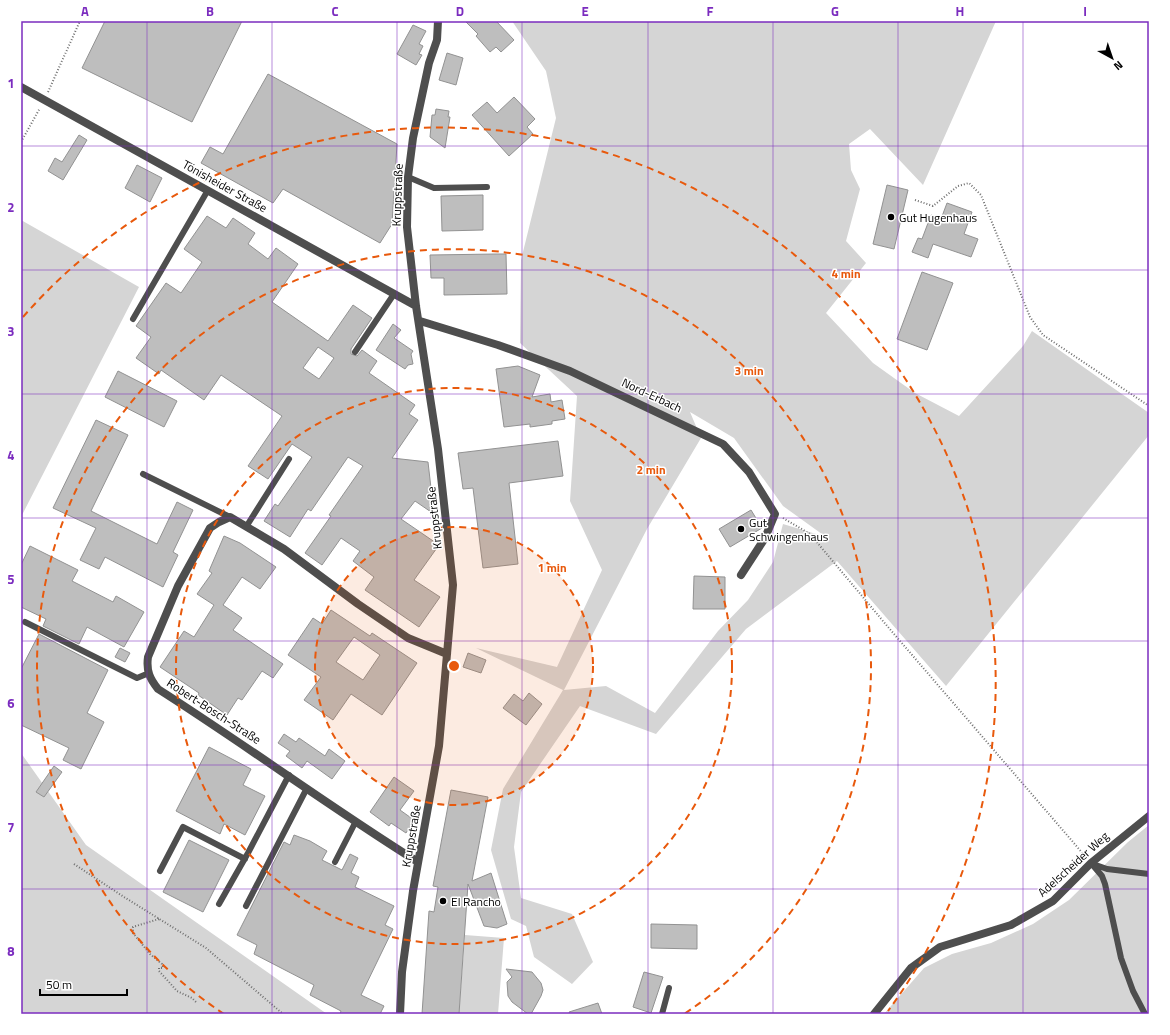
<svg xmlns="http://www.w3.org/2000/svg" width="1170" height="1035" viewBox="0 0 1170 1035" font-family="'Titillium Web',sans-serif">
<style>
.green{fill:#d5d5d5;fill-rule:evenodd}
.building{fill:#bebebe;stroke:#929292;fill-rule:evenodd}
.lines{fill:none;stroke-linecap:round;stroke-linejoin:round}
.path{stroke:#707070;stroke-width:2;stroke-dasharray:1 2;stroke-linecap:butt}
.service{stroke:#4e4e4e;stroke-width:6}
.minor{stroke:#4e4e4e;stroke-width:8}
.grid{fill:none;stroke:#7b2cbf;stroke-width:1;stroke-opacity:0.55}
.ring{fill:none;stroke:#e8590c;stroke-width:2;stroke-dasharray:7 5}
.poi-dot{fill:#000;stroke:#fff;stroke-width:1.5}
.labels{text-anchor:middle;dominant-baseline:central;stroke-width:3;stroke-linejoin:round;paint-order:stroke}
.street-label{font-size:12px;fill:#000;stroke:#fff}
.poi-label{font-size:12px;fill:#000;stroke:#fff;text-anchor:start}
.centre{fill:#e8590c;stroke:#fff;stroke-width:2}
.ring-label{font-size:12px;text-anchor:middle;font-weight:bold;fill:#e8590c;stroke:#fff;stroke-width:3;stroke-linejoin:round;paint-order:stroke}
.neatline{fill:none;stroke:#7b2cbf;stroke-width:1.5}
.grid-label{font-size:13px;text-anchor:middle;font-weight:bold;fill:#7b2cbf}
</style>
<rect width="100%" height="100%" fill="#fff"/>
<path class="green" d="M512 21H996L923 185 870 129 849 144 851 170 860 189 846 241 866 263 826 313 873 363 915 393 959 416 1023 346 1032 331 1149 413V435L946 686 837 561 746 629 656 734 580 706 521 792 514 847 521 898 572 914 593 962 572 984 534 957 526 926 511 919 491 850 503 789 563 690 476 648 557 667 602 570 570 501 577 396 520 343 521 260 556 118 546 71ZM690 412 734 438 783 506 826 537 783 524 773 562 748 600 718 631 655 713 606 686 564 690 647 529 701 438Z
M21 220 139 287 21 517Z
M21 753 86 845 327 1014H21Z
M1149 825V1014H884L924 968 952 954 991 943 1033 924 1069 900 1128 842Z
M465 935 504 938 498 1014H459Z"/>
<path class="building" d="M105 21H242L192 122 82 68Z
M465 21H496L514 40 501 52 496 47 490 52 476 36 478 34Z
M413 25 426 31 419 44 423 46 419 54 422 55 416 65 397 54Z
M447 53 463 58 456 85 439 80Z
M268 74 397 144 392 224 380 243 283 189 273 203 201 163 210 147 223 154Z
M514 97 535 119 527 127 533 134 509 156 472 115 487 102 497 113Z
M436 109 449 111 448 117H450L445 148 430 137 432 115H435Z
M79 135 87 140 63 180 48 171 55 158 62 162Z
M137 165 162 178 150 202 125 188Z
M887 185 908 190 894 249 873 244Z
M483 195V230L442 231 441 196Z
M947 203 972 212 964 234 978 239 971 257 933 244 928 258 912 252 918 238 922 239 931 215 941 219Z
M207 216 226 228 233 218 255 233 248 244 268 259 276 248 298 264 272 302 328 341 353 305 372 318 351 349V354L357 356 362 350 377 361 369 373 415 405 409 414 418 420 392 458 428 462 434 514 415 501 401 519 439 545 414 580 440 597 419 627 365 590 374 577 353 561 360 551 341 538 322 565 305 553 331 516 329 515 363 466 348 457 311 511 308 509 290 537 264 521 275 504 278 506 312 457 292 444 268 479 248 466 282 416 221 375 204 400 161 370 159 374 136 358 151 337 136 326 166 283 181 293 202 262 184 249ZM318 347 334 358 319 379 303 368Z
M496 254H506L507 294 444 295V278H431L430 255Z
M922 272 953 283 927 350 897 339Z
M393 324 401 330 394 338 413 351 411 354 413 364 408 365 405 369 376 350Z
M518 366 540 375 532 397 550 394 551 402 562 400 565 419 552 421V424L530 427V424L504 427 496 369Z
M118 371 177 401 164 427 105 397Z
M96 420 128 435 91 511 157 544 177 502 193 510 173 552 178 555 163 587 105 557 99 569 80 560 96 528 53 508Z
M558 441 563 476 509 483 518 564 483 568 473 488 463 489 458 453Z
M751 510 762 528 730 547 719 529Z
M224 536 240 543 276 567 260 589 242 577 223 605 242 618 233 630 283 664 273 678 262 671 242 700 238 698 227 715 198 695 199 693 160 667 184 631 194 637 214 605 197 594 212 573 209 571Z
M30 546 78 570 72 581 113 602 116 596 144 612 124 647 87 627 79 644 43 626 46 619 21 607V565Z
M694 576 725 577V609H693Z
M331 610 370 636 372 633 417 663 382 715 351 694 333 720 304 700 321 677 288 655 313 618 322 624ZM354 637 380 655 363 680 336 662Z
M39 634 108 670 87 713 104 722 81 769 63 760 69 748 21 725V669Z
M120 648 130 653 125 662 115 657Z
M468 653 486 660 481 673 463 667Z
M529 693 542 704 526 725 503 708 514 694 523 701Z
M284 734 296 742 299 738 325 756 329 749 345 761 332 779 307 761 302 768 286 756 290 751 278 743Z
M209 747 251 769 243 785 265 796 245 835 224 824 220 834 176 811Z
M54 766 62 772 44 797 36 792Z
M394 777 414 791 400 810 414 820 406 833 391 823 389 826 370 812Z
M451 790 488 797 472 881 491 873 507 924 497 928 484 926 468 884 459 1014H422L429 911 434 912 438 887 433 886Z
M294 835 310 841 327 851 322 860 342 870 350 854 358 858 351 873 359 877 355 887 394 906 385 925 393 929 361 995 384 1006 380 1014H340L341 1011 310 995 314 985 254 954 257 945 237 935 284 842 290 845Z
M189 840 229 860 203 912 163 892Z
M651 924 697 925V949L651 948Z
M506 969 532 972 541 983 543 990 541 996 531 1014H528L512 1002 508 996 507 982 512 977Z
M644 972 663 977 651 1013 633 1007Z
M598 1003 602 1014H570L569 1012Z"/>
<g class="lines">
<path class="path" d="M48 92 80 21
M21 142 40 108
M915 200 933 206 958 186 969 183 981 195 1030 317 1043 335 1149 406
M783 518 810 534 888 627 1085 856
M74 864 124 897 206 948 283 1014
M159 919 136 926 133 927V933L150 954 162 964 163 968H159V971L177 991 192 998 196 1002"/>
<path class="service" d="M408 177 434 188 487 187
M133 319 208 190
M355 352 394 294
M143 474 230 517
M246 527 289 459
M25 622 137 678 149 673
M335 862 355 823
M1091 863 1102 876 1105 884 1121 958 1133 991 1145 1014
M1093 864 1107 869 1149 874
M160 871 183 827 245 859
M219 904 248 853 289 775
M246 906 307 788
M662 1014 669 988"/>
<path class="minor" d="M21 87 416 306
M420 321 498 345 570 371 723 444 749 472 775 514 765 538 741 575
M418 862C330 807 246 745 158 689 150 679 146 671 148 657L178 586 210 528 219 522 230 517 284 549 358 604 408 638 447 654
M400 1014 402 972 413 891 439 746 453 585 438 449 416 306 407 227 408 177 413 138 429 63 437 40 438 21
M874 1014 911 968 940 947 1011 925 1053 901 1091 863 1149 816"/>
</g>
<path class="grid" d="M147 21V1014M272 21V1014M397 21V1014M522 21V1014M648 21V1014M773 21V1014M898 21V1014M1023 21V1014M21 146H1149M21 270H1149M21 394H1149M21 518H1149M21 641H1149M21 765H1149M21 889H1149"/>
<circle cx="454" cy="666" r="139" fill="#e8590c" fill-opacity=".12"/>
<g class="ring">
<circle cx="454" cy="666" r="139"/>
<circle cx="454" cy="666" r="278"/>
<path d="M224 1014A417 417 0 1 1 684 1014"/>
<path d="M23 317A555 555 0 0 1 888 1011"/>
</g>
<g class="poi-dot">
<circle cx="891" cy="217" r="4"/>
<circle cx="741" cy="529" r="4"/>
<circle cx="443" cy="901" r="4"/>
</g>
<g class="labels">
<g class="street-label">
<text transform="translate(225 186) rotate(29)">Tönisheider Straße</text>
<text transform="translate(397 195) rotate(-88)">Kruppstraße</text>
<text transform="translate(652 395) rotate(25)">Nord-Erbach</text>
<text transform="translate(434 518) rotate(-96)">Kruppstraße</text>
<text transform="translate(214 711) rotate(33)">Robert-Bosch-Straße</text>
<text transform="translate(411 836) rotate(-80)">Kruppstraße</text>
<text transform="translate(1073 864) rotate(-42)">Adelscheider Weg</text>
</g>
<g class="poi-label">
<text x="899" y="217">Gut Hugenhaus</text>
<text x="749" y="522">Gut<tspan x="749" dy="14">Schwingenhaus</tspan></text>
<text x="451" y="901">El Rancho</text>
</g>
</g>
<circle cx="454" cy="666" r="6" class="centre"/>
<g class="ring-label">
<text x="846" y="278">4 min</text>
<text x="749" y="375">3 min</text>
<text x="651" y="474">2 min</text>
<text x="552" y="572">1 min</text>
</g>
<rect width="1170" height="1035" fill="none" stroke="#ffffff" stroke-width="44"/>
<g transform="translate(1112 58) rotate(140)" stroke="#ffffff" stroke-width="3" paint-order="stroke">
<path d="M0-3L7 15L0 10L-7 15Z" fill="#000000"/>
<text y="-6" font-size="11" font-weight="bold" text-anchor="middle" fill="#000000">N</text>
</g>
<path d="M40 989v6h87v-6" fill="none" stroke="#000000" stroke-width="2"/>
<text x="46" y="989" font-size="12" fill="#000000" stroke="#ffffff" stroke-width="3" paint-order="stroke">50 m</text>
<rect x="22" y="22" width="1126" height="991" class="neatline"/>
<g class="grid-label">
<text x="85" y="16">A</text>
<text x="210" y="16">B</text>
<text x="335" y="16">C</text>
<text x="460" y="16">D</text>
<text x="585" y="16">E</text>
<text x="710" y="16">F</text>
<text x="835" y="16">G</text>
<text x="960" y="16">H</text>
<text x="1085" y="16">I</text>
<text x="11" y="88">1</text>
<text x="11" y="212">2</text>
<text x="11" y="336">3</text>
<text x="11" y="460">4</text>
<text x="11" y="584">5</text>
<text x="11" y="708">6</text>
<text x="11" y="832">7</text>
<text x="11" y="956">8</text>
</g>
</svg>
